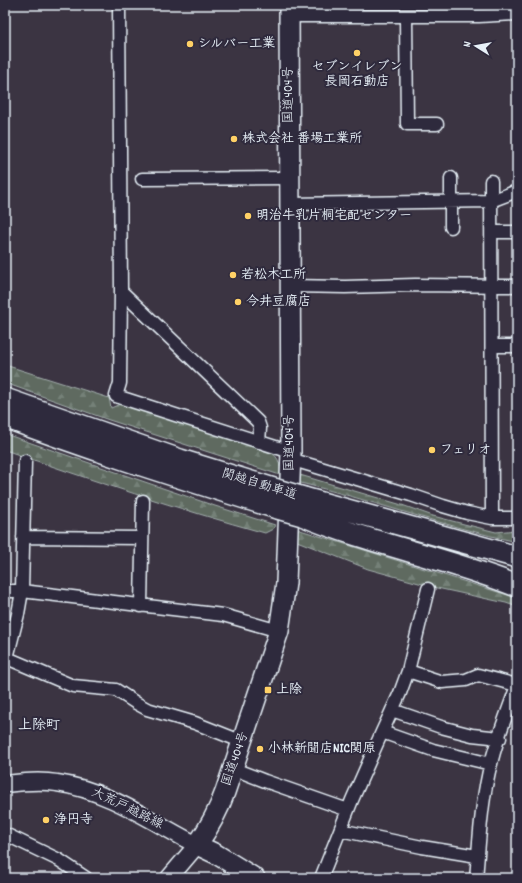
<svg xmlns="http://www.w3.org/2000/svg" width="522" height="883" viewBox="0 0 522 883" font-family="Dekko,'Klee One',sans-serif">
<style>
.forest{fill:url(#forest-firs);stroke:#a3aeac}
.lines{fill:none;stroke-linecap:round;stroke-linejoin:round}
.minor-casing{stroke:#e8f1f8;stroke-width:15}
.secondary-casing{stroke:#e8f1f8;stroke-width:19}
.trunk-casing{stroke:#e8f1f8;stroke-width:22}
.motorway-casing{stroke:#e8f1f8;stroke-width:24}
.minor{stroke:#2f2a3d;stroke-width:12}
.secondary{stroke:#2f2a3d;stroke-width:16}
.trunk{stroke:#2f2a3d;stroke-width:19}
.motorway{stroke:#2f2a3d;stroke-width:21}
.motorway-bridge-casing{stroke:#e8f1f8;stroke-width:24;stroke-linecap:butt}
.motorway-bridge{stroke:#2f2a3d;stroke-width:21}
.poi-dot{fill:#ffd166;stroke:#2f2a3d;stroke-width:1.5}
.labels{text-anchor:middle;dominant-baseline:central;stroke-width:4;stroke-linejoin:round;paint-order:stroke}
.poi-label{font-size:13px;font-weight:bold;fill:#e8f1f8;stroke:#2f2a3d;text-anchor:start}
.street-label{font-size:13px;fill:#e8f1f8;stroke:#2f2a3d}
.neighbourhood-label{font-size:14px;font-weight:bold;fill:#e8f1f8;stroke:#2f2a3d}
</style>
<defs>
<pattern id="forest-firs" width="22" height="20" patternUnits="userSpaceOnUse"><rect width="22" height="20" fill="#5e6b61"/><path d="M5 1l3.5 6h-7zM16 11l3.5 6h-7z" fill="#758178"/></pattern>
</defs>
<rect width="100%" height="100%" fill="#3b3442"/>
<filter id="ink" filterUnits="userSpaceOnUse"><feTurbulence type="fractalNoise" baseFrequency=".025" numOctaves="2"/><feDisplacementMap in="SourceGraphic" scale="8" xChannelSelector="R" yChannelSelector="G"/><feConvolveMatrix kernelMatrix="1 2 1 2 8 2 1 2 1" color-interpolation-filters="sRGB"/></filter>
<g filter="url(#ink)">
<path class="forest" d="M5 365 109 398 111 408 120 404 271 452C280 459 280 464 280 475L109 420 5 383Z
M5 434 215 506 275 525 273 529 265 533C178 509 91 480 5 450Z
M300 475 402 505 433 516 460 523 496 532 517 530V542C443 526 371 500 297 482L298 476Z
M297 529 517 598V607L506 603 437 588 368 569 297 541Z"/>
<g class="lines">
<g class="minor-casing">
<path id="minor" d="M119 5 121 291 120 383 116 396 291 452
M289 16H479L517 14
M406 16 407 124H437
M451 178V227
M142 179 289 178
M491 181 492 518
M290 204 491 201 517 191
M492 232H517
M290 286 345 287 415 285 517 286
M121 291 258 422 260 428 259 442
M492 346H517
M290 459 411 495 443 506 467 513 492 518H517
M23 537 142 538
M5 591H22L223 615 279 631
M141 606 143 501
M7 658 73 686 116 690 136 703 147 709 195 723 243 742
M5 661 7 658 18 614 22 591 25 461
M408 671 442 682 466 680 478 675 517 685
M392 710 441 727 472 735 500 738
M382 732 433 750 491 764
M234 769 265 781 348 810
M340 830 422 847 477 856
M5 834 59 860 86 878
M321 878 352 800 382 732 400 693 408 671 428 589
M476 878C479 847 480 816 486 786 492 752 505 718 517 686"/>
</g>
<g class="secondary-casing">
<path id="secondary" d="M5 784C22 782 40 780 57 783 108 790 152 822 197 845L169 878"/>
</g>
<g class="trunk-casing">
<path id="trunk" d="M255 878 216 854 197 845C209 828 218 812 225 792L279 631 286 583 291 452 289 5"/>
</g>
<g class="motorway-casing">
<path id="motorway" d="M5 399 180 460 277 490
M5 417C94 451 185 479 277 508
M304 498 517 557
M302 515C371 544 447 558 517 586"/>
</g>
<use href="#minor" class="minor"/>
<use href="#secondary" class="secondary"/>
<use href="#trunk" class="trunk"/>
<use href="#motorway" class="motorway"/>
<g class="motorway-bridge-casing">
<path id="motorway-bridge" d="M277 490 304 498
M277 508 302 515"/>
</g>
<use href="#motorway-bridge" class="motorway-bridge"/>
</g>
</g>
<g class="poi-dot">
<circle cx="190" cy="44" r="4"/>
<circle cx="357" cy="53" r="4"/>
<circle cx="234" cy="139" r="4"/>
<circle cx="248" cy="216" r="4"/>
<circle cx="233" cy="275" r="4"/>
<circle cx="238" cy="302" r="4"/>
<circle cx="432" cy="450" r="4"/>
<rect x="264" y="686" width="8" height="8" rx="2"/>
<circle cx="260" cy="749" r="4"/>
<circle cx="46" cy="820" r="4"/>
</g>
<g class="labels">
<g class="poi-label">
<text x="198" y="44">シルバー工業</text>
<text x="357" y="67" text-anchor="middle">セブンイレブン<tspan x="357" dy="15">長岡石動店</tspan></text>
<text x="242" y="139">株式会社 番場工業所</text>
<text x="256" y="216">明治牛乳片桐宅配センター</text>
<text x="241" y="275">若松木工所</text>
<text x="246" y="302">今井豆腐店</text>
<text x="440" y="450">フェリオ</text>
<text x="276" y="690">上除</text>
<text x="268" y="749">小林新聞店NIC関原</text>
<text x="54" y="820">浄円寺</text>
</g>
<g class="street-label">
<text transform="translate(289 95) rotate(-90)">国道404号</text>
<text transform="translate(290 443) rotate(-90)">国道404号</text>
<text transform="translate(259 485) rotate(17)">関越自動車道</text>
<text transform="translate(236 759) rotate(-71)">国道404号</text>
<text transform="translate(127 809) rotate(26)">大荒戸越路線</text>
</g>
<g class="neighbourhood-label">
<text x="39" y="726">上除町</text>
</g>
</g>
<rect width="522" height="883" fill="none" stroke="#2f2a3d" stroke-width="20"/>
<rect x="10" y="10" width="502" height="863" fill="none" stroke="#e8f1f8" stroke-width="1.5" filter="url(#ink)"/>
<g transform="translate(476 46) rotate(281)" stroke="#2f2a3d" stroke-width="3" paint-order="stroke">
<path d="M0-3L7 15L0 10L-7 15Z" fill="#e8f1f8"/>
<text y="-6" font-size="11" font-weight="bold" text-anchor="middle" fill="#e8f1f8">N</text>
</g>
</svg>
